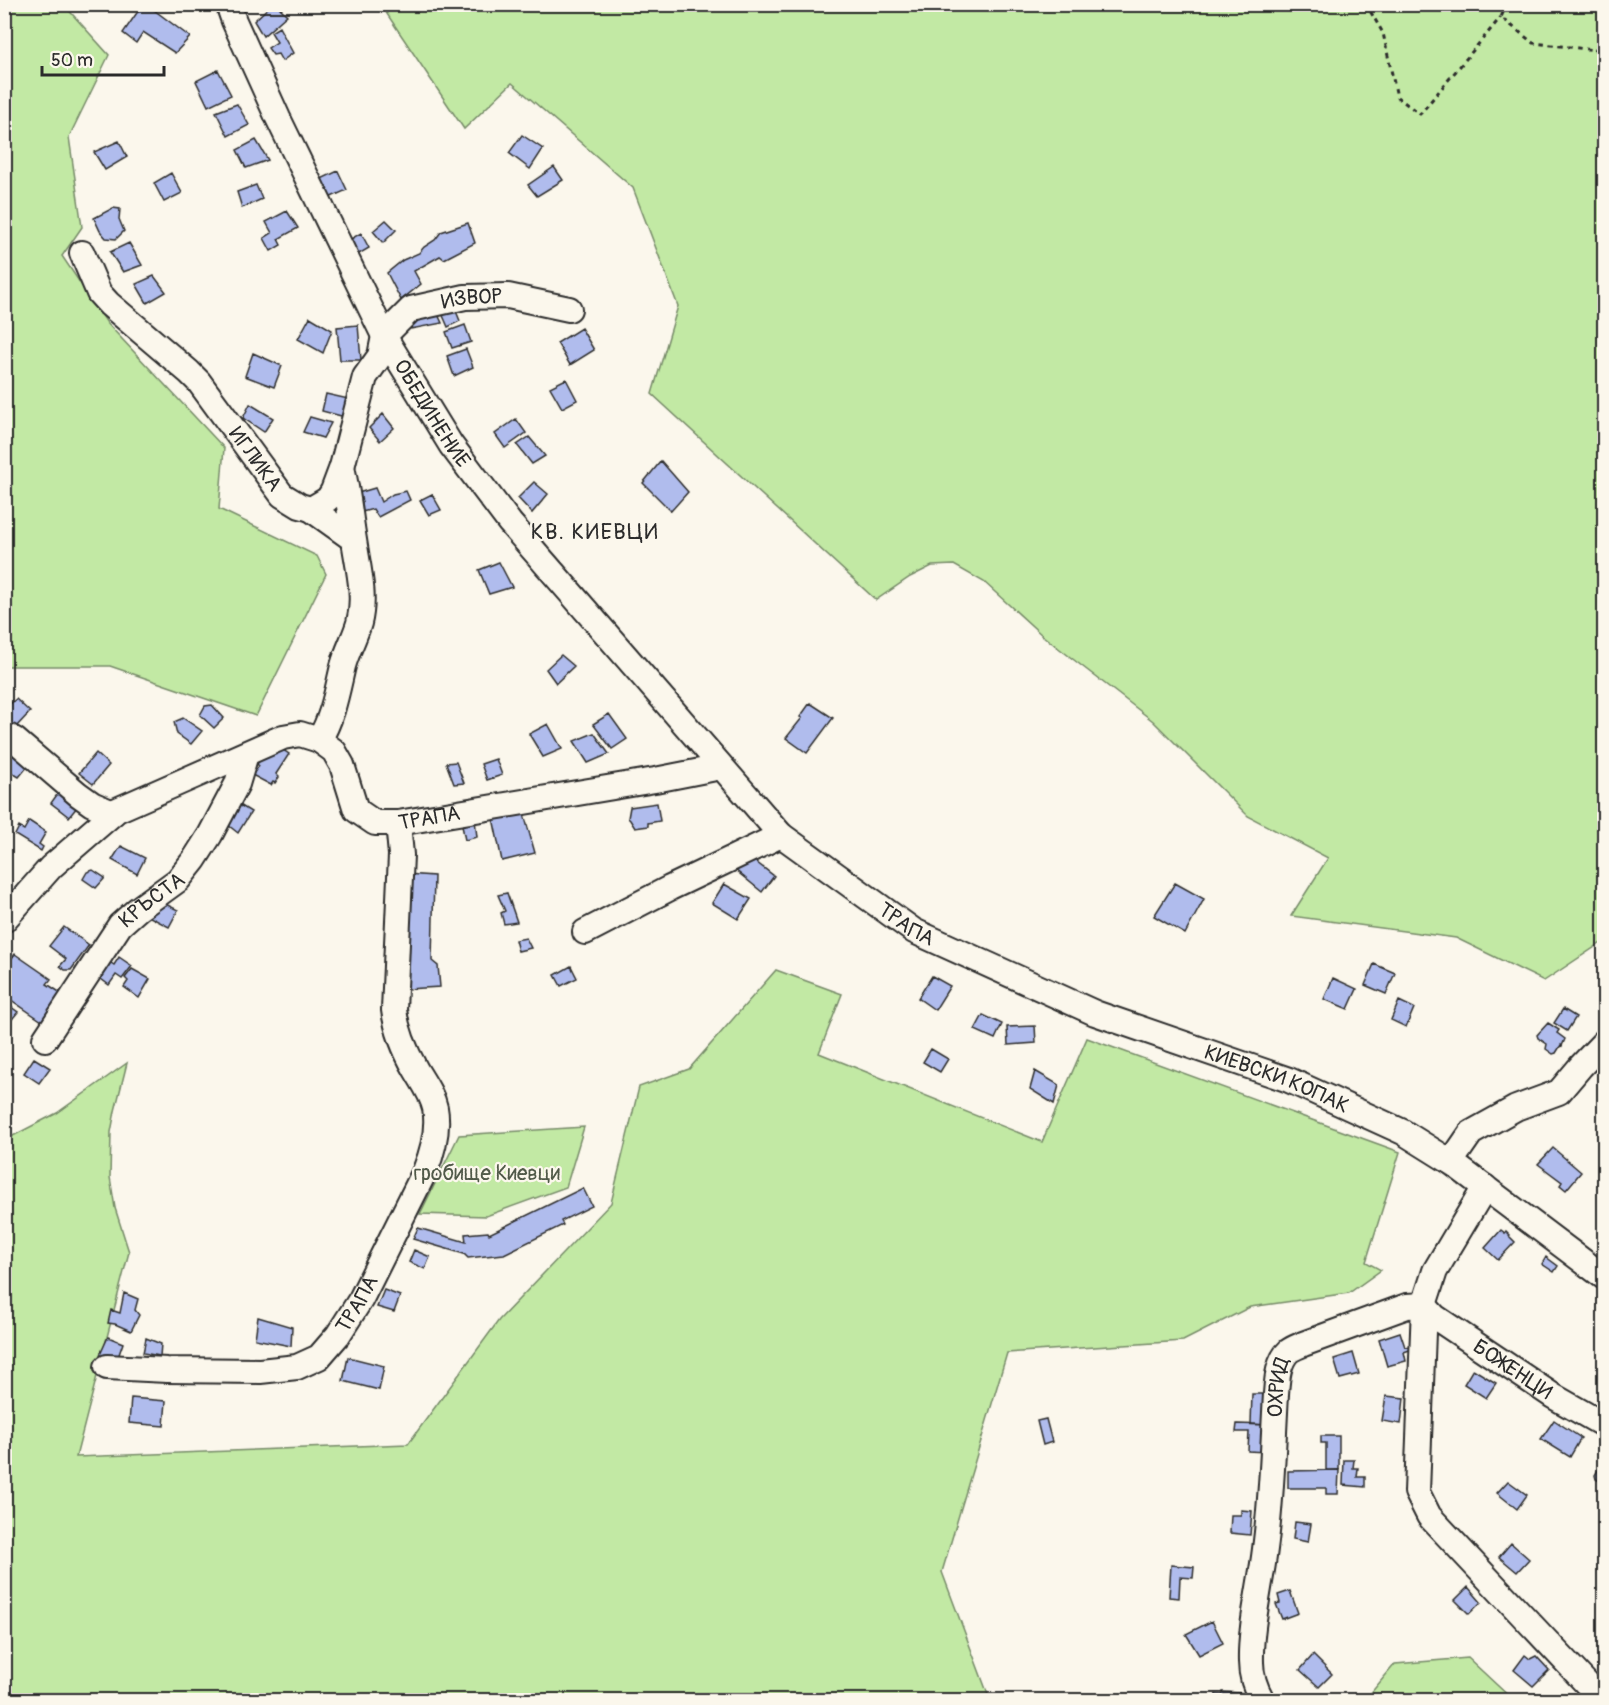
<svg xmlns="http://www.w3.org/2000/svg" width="1609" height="1705" viewBox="0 0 1609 1705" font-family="Pangolin,sans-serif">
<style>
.green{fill:#c2e9a4;stroke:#768a68;stroke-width:1.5}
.building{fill:#b0bced;stroke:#2b2b2b;stroke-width:1.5}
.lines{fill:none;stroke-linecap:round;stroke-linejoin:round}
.minor-casing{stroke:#2b2b2b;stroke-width:28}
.path{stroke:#2b2b2b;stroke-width:3;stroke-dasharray:4.5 4.5;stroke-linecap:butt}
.minor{stroke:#fbf7ec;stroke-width:24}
.labels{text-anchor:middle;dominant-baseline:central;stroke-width:4.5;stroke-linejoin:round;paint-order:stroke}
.street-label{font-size:21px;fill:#2b2b2b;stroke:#fbf7ec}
.park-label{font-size:21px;fill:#515a49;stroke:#fbf7ec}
.neighbourhood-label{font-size:22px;letter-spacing:1.5px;fill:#2b2b2b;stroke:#fbf7ec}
</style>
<rect width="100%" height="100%" fill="#fbf7ec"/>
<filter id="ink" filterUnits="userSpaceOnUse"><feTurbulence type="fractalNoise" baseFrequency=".0167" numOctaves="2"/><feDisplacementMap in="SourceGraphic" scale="12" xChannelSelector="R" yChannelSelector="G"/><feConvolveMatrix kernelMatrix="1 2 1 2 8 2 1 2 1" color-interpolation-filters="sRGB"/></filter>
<g filter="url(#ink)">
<path class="green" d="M4 5H64L109 55 69 137 82 227 62 256 107 323 224 448 219 509 317 556 326 574 256 716 110 666H5Z
M381 5H1604V941L1544 981 1456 938 1291 916 1328 858 1248 816 1153 721 1043 636 984 582 954 565 932 566 910 577 876 600 652 394 678 306 633 188 512 83 464 129Z
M776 970 842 994 819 1053 1042 1142 1087 1038 1400 1152 1366 1262 1381 1270 1349 1293 1250 1307 1183 1341 1007 1353 942 1572 990 1700H5V1140L57 1113 127 1063 115 1111 111 1132 110 1177 115 1208 129 1252 76 1457 408 1444 499 1320 611 1203 639 1087 689 1069Z
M584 1127 566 1187 486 1216 420 1214 459 1135Z
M1468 1658 1513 1700H1365L1395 1664Z"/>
<path class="building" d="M143 4H146L190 37 175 53 143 32 136 43 123 33Z
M272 4H276L287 15 263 36 254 21Z
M279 27 293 53 282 61 278 54 273 55 268 48 277 42 271 32Z
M218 70 231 95 208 106 196 81Z
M237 104 249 125 228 136 216 112Z
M522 135 543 149 530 169 509 153Z
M256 140 268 160 246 168 237 150Z
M119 141 127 157 105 170 94 152Z
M554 167 563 180 537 196 528 185Z
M338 171 347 190 329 198 319 180Z
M171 173 182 193 164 202 154 183Z
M256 185 262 199 242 208 237 192Z
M113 208 120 209 119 219 124 231 116 239 106 238 100 231 94 218Z
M287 211 298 228 278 239 281 245 271 251 264 238 272 233 266 222Z
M386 220 396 230 383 243 373 231Z
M468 223 475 243 444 259 440 256 414 271 421 284 401 300 387 273 403 260 419 253 424 247 435 240 441 232Z
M361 233 369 248 352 258 344 243Z
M129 243 142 265 123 272 110 252Z
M154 276 166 292 147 303 136 284Z
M454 306 460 321 448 327 441 311Z
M436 310 442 323 411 329 407 317Z
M310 317 332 330 323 353 298 339Z
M358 325 361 360H340L337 327Z
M465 325 471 342 452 348 446 332Z
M581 328 594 350 570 365 557 343Z
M466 349 473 367 454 376 447 356Z
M253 353 282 366 274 387 245 376Z
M566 379 577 400 562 408 550 387Z
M326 394 353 400 349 418 322 411Z
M250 404 273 418 264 432 243 418Z
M383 414 394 428 380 441 369 428Z
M310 417 331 423 323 438 303 432Z
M516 419 526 433 505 448 495 434Z
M529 437 545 456 532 464 517 445Z
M661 461 688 492 671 511 643 483Z
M534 482 548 494 532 513 518 498Z
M375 488 381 502 393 494 406 491 410 500 378 517 373 509 362 512V502L358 493Z
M432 494 441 510 429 515 420 500Z
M499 562 512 587 489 594 479 570Z
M561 655 574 666 556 683 546 669Z
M16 699 30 712 16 727 4 717V709Z
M810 703 833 718 807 753 786 738 802 718 800 717Z
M212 705 224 718 214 728 200 715 205 706Z
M609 714 627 739 612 749 593 724Z
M183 718 202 731 191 744 177 734 174 722Z
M548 724 562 749 543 757 529 734Z
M594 733 609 754 588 763 574 741Z
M274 744 289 754 276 774 279 777 275 783 273 782 271 785 252 775 259 766 257 764 267 750Z
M12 747 33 760 19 777 9 771 5 775 4 774V756Z
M96 753 109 765 93 784 79 773Z
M496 759 502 775 487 780 481 764Z
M456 762 464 783 454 784 446 763Z
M59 792 82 801 69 817 51 803Z
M235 802 251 812 238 833 223 821Z
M657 803 660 821 648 823V826L635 828 630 820 628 818 630 807Z
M522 807 535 853 502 861 492 813Z
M475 820 477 837 465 840 461 821Z
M29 821 46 832 39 844 43 847 41 851 15 835 19 827 24 830Z
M121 846 145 858 137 874 112 860Z
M752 859 774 876 762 892 734 869Z
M93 870 105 878 96 888 83 879 87 872Z
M406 874 434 876 432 961 438 966 440 987 407 989 405 966Z
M1175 883 1204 899 1185 934 1154 916Z
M724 884 751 899 738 919 712 903Z
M507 893 517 922 504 924 501 913 505 911 498 895Z
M157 900 178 910 169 927 148 916Z
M64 927 89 945 71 970H65L60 966 66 959 49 946Z
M526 938 531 948 518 951 515 940Z
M15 954 51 979 47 984 61 993 42 1021 4 995V968Z
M119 957 132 966 122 979 116 975 109 985 97 976 108 961 114 965Z
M1374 964 1395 973 1386 994 1365 985Z
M571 966 577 978 561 986 555 975Z
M132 969 150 979 139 998 124 987 128 981 125 978Z
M932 976 950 986 935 1010 918 998Z
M1333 978 1357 989 1348 1009 1324 999Z
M1399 1001 1414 1008 1406 1027 1391 1020Z
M4 1002 18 1012 4 1029Z
M1563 1009 1576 1017 1567 1031 1554 1023Z
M983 1015 1002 1024 995 1039 975 1030Z
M1548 1023 1559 1030 1557 1033 1565 1039 1562 1046 1561 1045 1556 1053 1553 1054 1546 1049 1547 1044 1538 1038 1537 1035Z
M1035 1026 1036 1043 1008 1045 1007 1027Z
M931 1049 948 1059 940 1072 923 1062Z
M34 1058 50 1068 39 1083 24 1073Z
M1035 1071 1059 1085 1054 1104 1030 1089Z
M1553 1148 1581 1172 1566 1190 1560 1185 1562 1182 1538 1164Z
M583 1188 592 1206 561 1221 563 1225 504 1254 468 1258 464 1254 413 1239 418 1228 466 1242 465 1234 488 1232 489 1234Z
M1501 1230 1505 1233 1506 1231 1510 1235 1509 1236 1515 1242 1498 1260 1485 1248Z
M414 1250 430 1257 425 1269 409 1262Z
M1546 1257 1558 1266 1554 1272 1542 1264Z
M384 1290 400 1296 394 1312 377 1307Z
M124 1293 138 1299 135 1310 139 1315 131 1331 115 1324 108 1323 111 1310 120 1313Z
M258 1317 292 1327 291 1346 255 1339Z
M1400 1332 1405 1347 1411 1346 1412 1349 1404 1352 1406 1361 1387 1366 1379 1339Z
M108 1337 123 1343 116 1363 99 1357Z
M146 1338 161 1344 160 1356 143 1353Z
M1353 1353 1359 1374 1340 1379 1334 1359Z
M348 1357 384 1366 379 1390 343 1381Z
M1473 1369 1496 1383 1486 1398 1464 1384Z
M1252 1394H1269L1267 1425 1251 1424Z
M1386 1396 1404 1398 1401 1424 1382 1421Z
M131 1398 166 1401 164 1426 129 1423Z
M1046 1419 1052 1442 1043 1445 1037 1421Z
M1554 1420 1581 1438 1570 1457 1541 1439Z
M1237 1424 1267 1425 1266 1452 1248 1451 1249 1432H1236Z
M1321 1436H1339V1470H1326V1443H1321Z
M1344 1460H1354L1353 1468H1358L1357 1477H1365V1487L1343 1485Z
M1604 1460V1484L1596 1479 1595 1475Z
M1339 1470 1338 1494H1326V1488H1288V1471Z
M1508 1481 1527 1495 1517 1509 1497 1493Z
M1241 1510 1252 1511 1250 1535 1230 1533 1231 1515H1241Z
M1295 1522 1311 1524 1308 1542 1293 1539Z
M1511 1543 1529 1559 1517 1572 1499 1557Z
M1171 1565 1194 1567 1193 1578 1180 1577 1179 1598 1169 1597Z
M1468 1587 1481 1602 1469 1614 1455 1600Z
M1290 1591 1298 1613 1282 1619 1276 1604 1280 1603 1278 1595Z
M1212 1621 1223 1643 1199 1655 1186 1634Z
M1313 1655 1332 1674 1319 1687 1300 1670Z
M1525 1655 1530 1659 1536 1656 1549 1670 1533 1686 1514 1670Z
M1223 1692 1241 1693 1240 1700H1215L1216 1694 1223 1695Z"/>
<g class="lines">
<g class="minor-casing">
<g id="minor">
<path id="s1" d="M228 4 234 21 278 118 384 336 451 445 510 523 781 835 914 931 1095 1013 1289 1080 1403 1132 1451 1162 1604 1277"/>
<path id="s2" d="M82 253 99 293 109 304 189 372 199 382 282 495 300 506 311 509 328 499 333 491 342 467 365 377 380 356 384 336 411 309 465 297 508 296 569 309"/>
<path d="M311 509 353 539"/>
<path d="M4 740 8 736 15 740 78 794 92 804 113 813"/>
<path d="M319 740C333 717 337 691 343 666 347 651 355 637 359 623 366 596 358 567 354 540 350 516 348 492 342 467"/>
<path id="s3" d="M4 920 51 867 117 810 283 737 300 734 319 740 334 751 342 765 356 810 375 823H398L655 780 721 767"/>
<path d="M585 932 670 888 781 835"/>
<path id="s4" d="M45 1039 120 925 138 909 178 880 194 860 210 835 237 784 246 754"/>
<path d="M1451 1162 1471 1133 1516 1108 1559 1092 1581 1066 1604 1042"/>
<path d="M1424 1305 1417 1492 1429 1516 1602 1700"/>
<path id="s5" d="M1424 1305 1435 1317 1553 1396 1604 1425"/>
<path id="s6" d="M107 1367 167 1370 260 1371 297 1367 319 1357 338 1335 361 1299 425 1171C433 1151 439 1129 435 1108 432 1094 423 1082 416 1070 405 1051 397 1032 394 1010L401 855 398 823"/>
<path id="s7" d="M1262 1700C1255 1688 1251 1676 1251 1662 1250 1626 1261 1584 1265 1549 1272 1497 1273 1445 1276 1394 1277 1380 1278 1361 1289 1351 1293 1348 1299 1346 1303 1344L1407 1306 1424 1305 1435 1271 1485 1187"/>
</g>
</g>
<path class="path" d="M1366 4 1383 33 1397 97 1420 114 1501 17
M1507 4 1501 17 1533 43 1604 51"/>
<use href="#minor" class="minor"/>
</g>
</g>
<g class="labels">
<g class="street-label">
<text stroke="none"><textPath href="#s2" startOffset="644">ИЗВОР</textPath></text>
<text stroke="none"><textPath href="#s1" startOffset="458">ОБЕДИНЕНИЕ</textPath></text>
<text stroke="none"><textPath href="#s2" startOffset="273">ИГЛИКА</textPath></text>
<text stroke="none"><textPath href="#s3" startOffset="536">ТРАПА</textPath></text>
<text stroke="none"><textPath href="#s4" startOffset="177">КРЪСТА</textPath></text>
<text stroke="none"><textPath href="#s1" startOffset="1160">ТРАПА</textPath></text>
<text stroke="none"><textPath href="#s1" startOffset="1562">КИЕВСКИ КОПАК</textPath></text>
<text stroke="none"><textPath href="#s6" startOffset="280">ТРАПА</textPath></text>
<text stroke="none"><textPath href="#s5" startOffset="110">БОЖЕНЦИ</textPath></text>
<text stroke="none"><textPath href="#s7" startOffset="316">ОХРИД</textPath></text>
</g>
<g class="park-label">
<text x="487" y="1173">гробище Киевци</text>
</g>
<g class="neighbourhood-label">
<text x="595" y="532">КВ. КИЕВЦИ</text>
</g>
</g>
<rect width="1609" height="1705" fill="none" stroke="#fbf7ec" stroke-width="24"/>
<rect x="12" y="12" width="1585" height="1681" fill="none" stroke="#2b2b2b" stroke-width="2" filter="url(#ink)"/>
<path d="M42 66v9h122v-9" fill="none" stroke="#2b2b2b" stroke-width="3"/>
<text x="51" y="66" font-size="18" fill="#2b2b2b" stroke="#fbf7ec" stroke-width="4.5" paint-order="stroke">50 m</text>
</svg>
